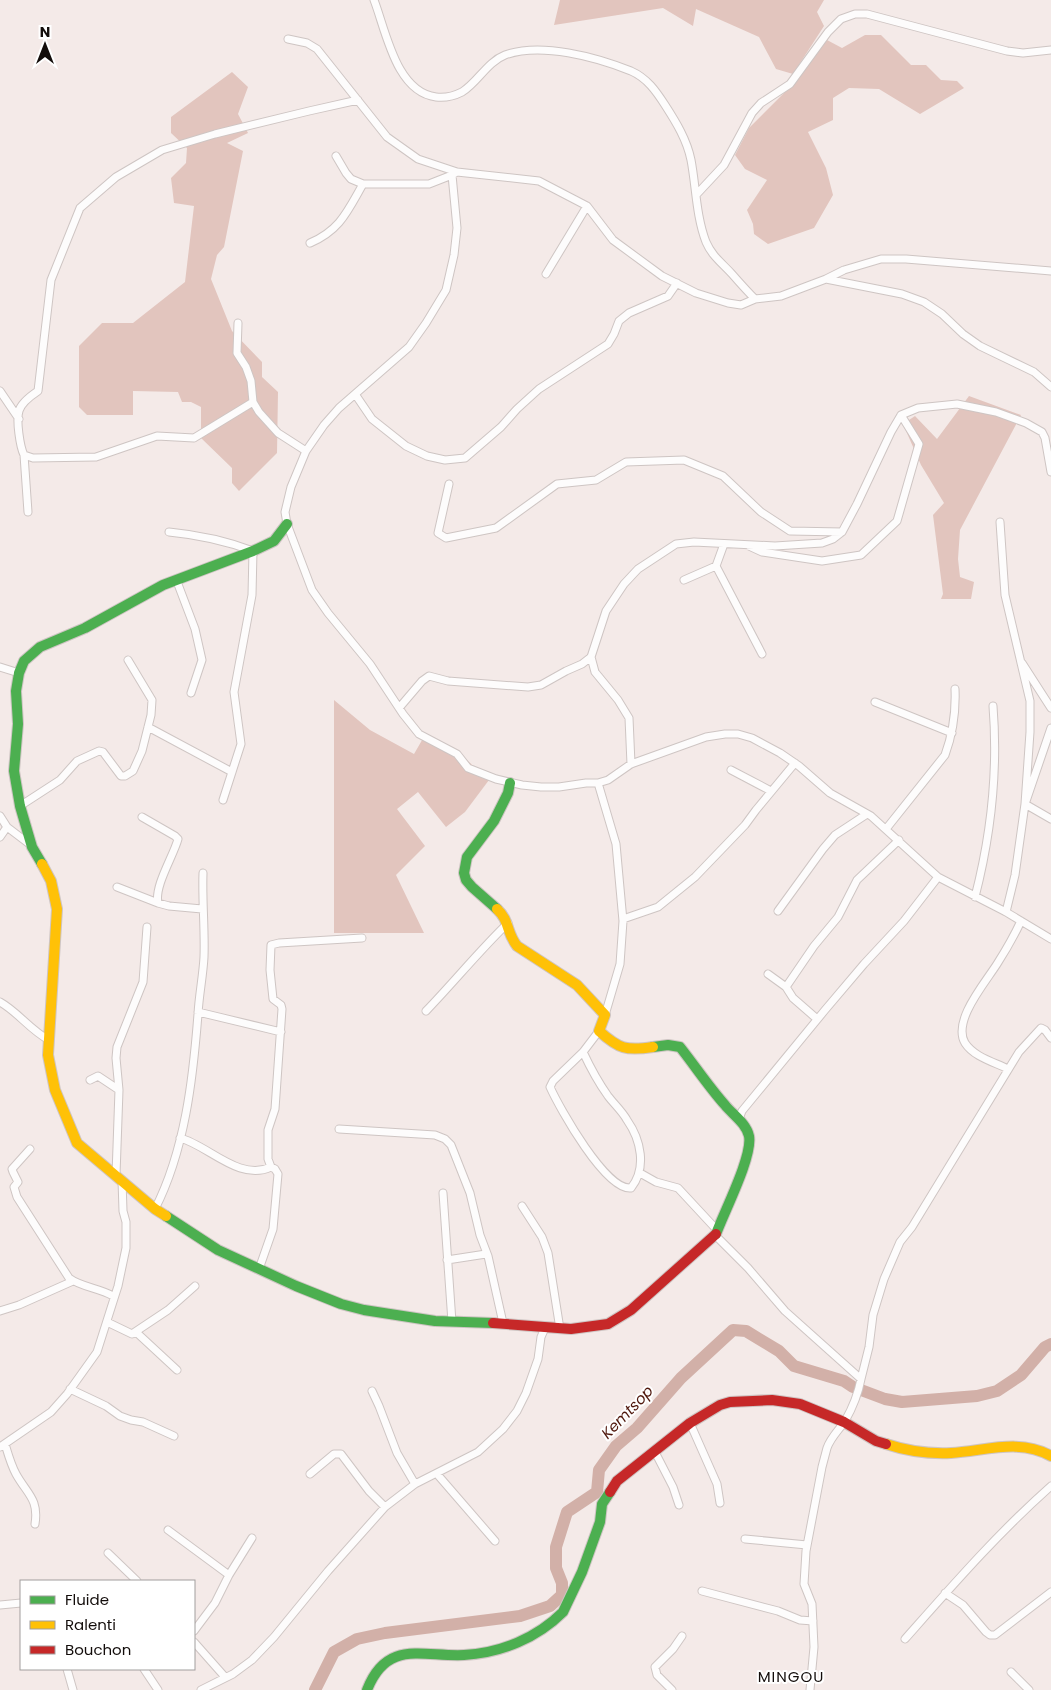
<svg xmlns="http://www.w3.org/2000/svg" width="1051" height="1690" viewBox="0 0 1051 1690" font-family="Poppins,sans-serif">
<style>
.forest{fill:#e2c5be}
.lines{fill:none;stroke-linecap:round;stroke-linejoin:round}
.river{stroke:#d2b0a8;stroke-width:12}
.street-casing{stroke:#cec5c3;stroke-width:9}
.fast-casing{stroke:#cec5c3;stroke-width:12}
.slow-casing{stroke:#cec5c3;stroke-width:12}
.jam-casing{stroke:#cec5c3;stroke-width:12}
.street{stroke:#fdfcfc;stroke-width:7}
.fast{stroke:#4caf50;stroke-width:10}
.slow{stroke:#ffc107;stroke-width:10}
.jam{stroke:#c62828;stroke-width:10}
.labels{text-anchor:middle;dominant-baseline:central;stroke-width:4;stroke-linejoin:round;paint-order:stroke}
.water-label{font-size:15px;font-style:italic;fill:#4f170c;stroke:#fff}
.neighbourhood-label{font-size:15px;letter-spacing:1px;fill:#130d0b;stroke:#fff}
</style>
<rect width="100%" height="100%" fill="#f4eae8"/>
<path class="forest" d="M560 0H824L817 12 824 26 793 74 776 69 759 37 696 9 693 26 663 8 554 25Z
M865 35H881L911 65H926L941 80 957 81 964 88 920 114 879 89 849 88 833 98V120L808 132 826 168 833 195 814 228 768 244 754 234 753 224 747 210 767 180 745 169 735 155 749 128 799 78 827 40 842 48Z
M232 72 248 87 238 114 248 133 227 143 243 151 224 247 217 255 211 279 232 331 262 362V377L278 392 277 453 239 491 232 483V468L201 438V407L191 402H182L178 392 133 391V415H87L79 407V346L102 323H133L185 282 194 206 174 203 171 178 186 163 187 148 171 133V117Z
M969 396 1021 415 960 530 958 559 960 577 974 582 971 599H941L943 594 933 515 944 503 921 465 903 424 915 416 937 439Z
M334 700 370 730 414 754 425 735 459 753 489 780 465 812 446 827 418 792 397 809 425 846 396 875 424 933H334Z"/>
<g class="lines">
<path class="river" d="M315 1690 334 1652 357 1639 385 1633 520 1616 550 1606 562 1595V1583L556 1568V1547L567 1512 597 1492 599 1470 616 1446 637 1428 681 1378 733 1330 746 1331 779 1351 794 1366 844 1381 853 1387 885 1399 902 1402 977 1396 997 1391 1021 1375 1045 1347 1051 1344"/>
<g class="street-casing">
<path id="street" d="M374 0C386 31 396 92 436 97 444 98 454 96 462 92 478 82 487 62 505 55 541 42 596 57 631 71 647 78 656 91 665 105 676 122 687 140 691 160 696 186 696 216 706 242 712 256 722 263 732 274 739 282 747 291 755 299
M288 39 307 43 317 49 387 137 418 159 457 172
M336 156 346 173 351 179 363 184H429L452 175
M696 195 724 165 752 113 761 103 790 84 828 32 841 19 855 14H867L1007 51 1023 53 1051 50
M310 243C340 230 347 212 363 184
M546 274 587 206
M826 279 844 270 881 259H906L1051 271
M238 323 237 353 246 367 251 381 253 402 259 412 278 433 306 451
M1051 387 1034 372 980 346 963 334 942 314 924 302 902 294 826 279 781 296 755 299 741 305 728 303 696 293 662 276 613 240 587 206 539 181 457 172 452 175 457 228 454 255 446 290 426 323 409 347 339 408 324 425 306 451 291 487 285 512 287 524 312 590 328 613 370 664 403 714 419 734 457 754 468 768 496 779 522 785 541 787H559L586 783H598L608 780 631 764 706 737 725 734H738L752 738 780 753 799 766 830 793 871 816 938 877 1006 912 1051 939
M0 391 19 419
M355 394 372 419 406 446 427 456 445 460 465 458 501 427 517 409 539 389 608 344 614 334 619 321 629 313 668 296 677 283
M253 402 194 438 157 436 96 457 33 458 24 455C20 447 16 420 19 411 21 403 32 395 38 391L51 280 80 208 116 177 162 150 215 134 309 111 358 100
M24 455 28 512
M449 484 438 533 446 538 496 528 557 484 596 480 626 462 684 460 723 476 761 512 790 531 842 532
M1000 522 1005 595 1030 701V732L1025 804 1015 875 1006 912
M169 532C200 535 224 540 253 551L252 595 234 692 241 744 223 800
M724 544 716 566 762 654
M749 546 762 552 822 561 861 555 897 521 919 444 901 415
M176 579 195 629 202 660 191 693
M684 580 716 566
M591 657 595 672 618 700 629 718 631 764
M1022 663 1051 708
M0 667 19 673
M875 702 952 733
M399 708 422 681 429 676 448 681 528 687 541 685 566 671 582 664 591 657 606 611 624 584 638 569 676 544 694 542 775 546 822 543 833 539 842 532 857 504 891 432 901 415 918 408 957 404 996 412 1026 423 1042 432 1045 438 1051 472
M148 727 232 772
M1051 728 1025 804 1051 819
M731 770 771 791
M598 783 616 844 623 921 620 964 605 1015
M20 806 60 780 77 761 99 751 103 752 121 776H125L133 771 142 751 151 715 152 700 128 660
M0 816 7 827 32 846
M142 817 175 836 178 839C174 855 154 886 158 903L169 906 202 909
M886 829 945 755C953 733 956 712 955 689
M0 837 7 827
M117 887 158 903
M975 897C991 835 998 769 993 706
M778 911 823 849 835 835 867 814
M623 919 658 907 695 877 745 825 756 810 795 763
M768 974 786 987 793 998 817 1019
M786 987 814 946 838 917 857 880 899 840
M0 1002C18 1012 30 1030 49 1040
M426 1011C454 982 479 951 508 923
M198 1012 281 1032
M583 1052C590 1067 598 1082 608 1096 614 1104 622 1111 627 1120 641 1140 647 1168 631 1188 606 1191 560 1109 550 1087L553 1081 583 1052 599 1031
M1008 1069C994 1062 974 1057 965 1043 952 1021 985 983 997 964 1006 950 1014 936 1021 921
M90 1080 98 1076 119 1090 116 1175
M119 1090 116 1058 117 1047 143 982 147 927
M739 1119 742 1111 825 1010 864 964 904 921 938 877
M339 1129 435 1135 445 1139 451 1145 470 1193 480 1235 488 1256 503 1323
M180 1138C208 1145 239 1182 271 1167
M30 1149 12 1169 13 1172 18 1182 14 1187 17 1197 69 1278C81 1287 99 1288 113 1296
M640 1173 656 1182 678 1188 717 1230
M443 1193 452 1322
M522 1206 542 1237 548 1253 560 1329
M155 1209C185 1150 193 1079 198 1014 199 995 203 976 204 957 205 929 202 901 203 873
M715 1235 748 1268 785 1311 861 1379C858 1395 853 1407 845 1421 839 1430 831 1437 827 1448L822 1467 806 1551 804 1584 812 1604 814 1647 810 1690
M447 1260 486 1254
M259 1269 273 1229 278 1174 275 1169 271 1167 268 1159V1130L275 1109 282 1009 281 1005 273 999 270 970 271 945 279 943 362 938
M0 1311 19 1305 73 1281
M107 1322 132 1334 168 1310 195 1286
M136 1332 177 1370
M861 1379 869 1347 873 1315 884 1279 900 1242 912 1227 948 1168 1019 1052 1041 1028 1045 1030 1051 1038
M70 1389 106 1406 120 1416 131 1420 143 1422 174 1436
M372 1391 379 1406 397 1453 415 1484
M690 1423 717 1484 720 1503
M5 1444C8 1454 11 1465 16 1474 27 1494 39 1499 35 1524
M0 1447 51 1412 67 1394 97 1352 118 1286 126 1248V1222L123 1211 122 1180
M655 1452 673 1487 679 1505
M310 1474 334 1454H341L369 1491 385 1507
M437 1474 495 1541
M168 1530 229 1575
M745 1539 807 1545
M108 1553 137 1581
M702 1591 778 1611 800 1620 813 1621
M945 1593 963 1605 986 1632 990 1635H995L1051 1592
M0 1605 21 1603
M194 1631 215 1603 229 1575 252 1538
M905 1639C952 1586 998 1533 1051 1486
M194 1642 225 1677
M67 1669 73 1690
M144 1669 158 1690
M1011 1672 1029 1690
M201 1690 233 1674 252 1660 274 1637 328 1571 385 1507 415 1484 478 1452 503 1429 517 1411 526 1393 538 1359 541 1337 545 1328
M672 1690 657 1675 655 1667 673 1649 682 1636"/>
</g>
<g class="fast-casing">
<path id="fast" d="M42 864 32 847 20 806 14 771 18 724 16 691 19 673 24 661 40 647 85 628 163 585 253 551 274 541 287 524
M497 909 472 887 466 880 464 873 467 857 494 821 508 793 510 783
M653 1047 668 1045 680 1047C695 1066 709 1087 725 1105 733 1115 746 1123 749 1136 753 1156 724 1212 716 1234
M166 1216 218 1250 296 1286 341 1304 364 1310 435 1321 493 1323
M367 1690C387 1639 422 1657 464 1655 501 1653 537 1638 563 1612L582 1572 600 1522 602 1504 610 1492"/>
</g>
<g class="slow-casing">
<path id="slow" d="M42 864 51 881 57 909 48 1055 55 1090 77 1143 155 1209 166 1216
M497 909C510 921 506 932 517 946L577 985 605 1015 599 1031C619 1049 626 1051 653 1047
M886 1444C907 1451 929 1454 951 1453 985 1451 1020 1438 1051 1456"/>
</g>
<g class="jam-casing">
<path id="jam" d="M493 1323 571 1329 608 1324 631 1310 716 1234
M610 1492 617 1481 690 1423 720 1405 730 1402 772 1400 800 1404 844 1422 876 1441 886 1444"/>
</g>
<use href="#street" class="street"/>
<use href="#fast" class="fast"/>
<use href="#slow" class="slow"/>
<use href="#jam" class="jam"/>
</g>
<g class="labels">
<g class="water-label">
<text transform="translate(627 1412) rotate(-46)">Kemtsop</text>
</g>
<g class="neighbourhood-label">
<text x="791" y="1676">MINGOU</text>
</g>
</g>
<rect x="20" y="1580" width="175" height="90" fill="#ffffff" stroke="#a19e9d"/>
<rect x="30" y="1596" width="25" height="8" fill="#4caf50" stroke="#a19e9d"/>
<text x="65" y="1605" font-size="15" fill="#130d0b">Fluide</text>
<rect x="30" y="1621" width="25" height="8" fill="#ffc107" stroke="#a19e9d"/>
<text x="65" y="1630" font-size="15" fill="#130d0b">Ralenti</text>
<rect x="30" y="1646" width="25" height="8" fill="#c62828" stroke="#a19e9d"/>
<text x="65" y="1655" font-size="15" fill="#130d0b">Bouchon</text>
<g transform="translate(45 45)" stroke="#ffffff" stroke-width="4" paint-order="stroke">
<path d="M0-4L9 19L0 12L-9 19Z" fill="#130d0b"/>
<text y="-8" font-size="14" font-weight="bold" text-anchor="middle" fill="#130d0b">N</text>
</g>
</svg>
